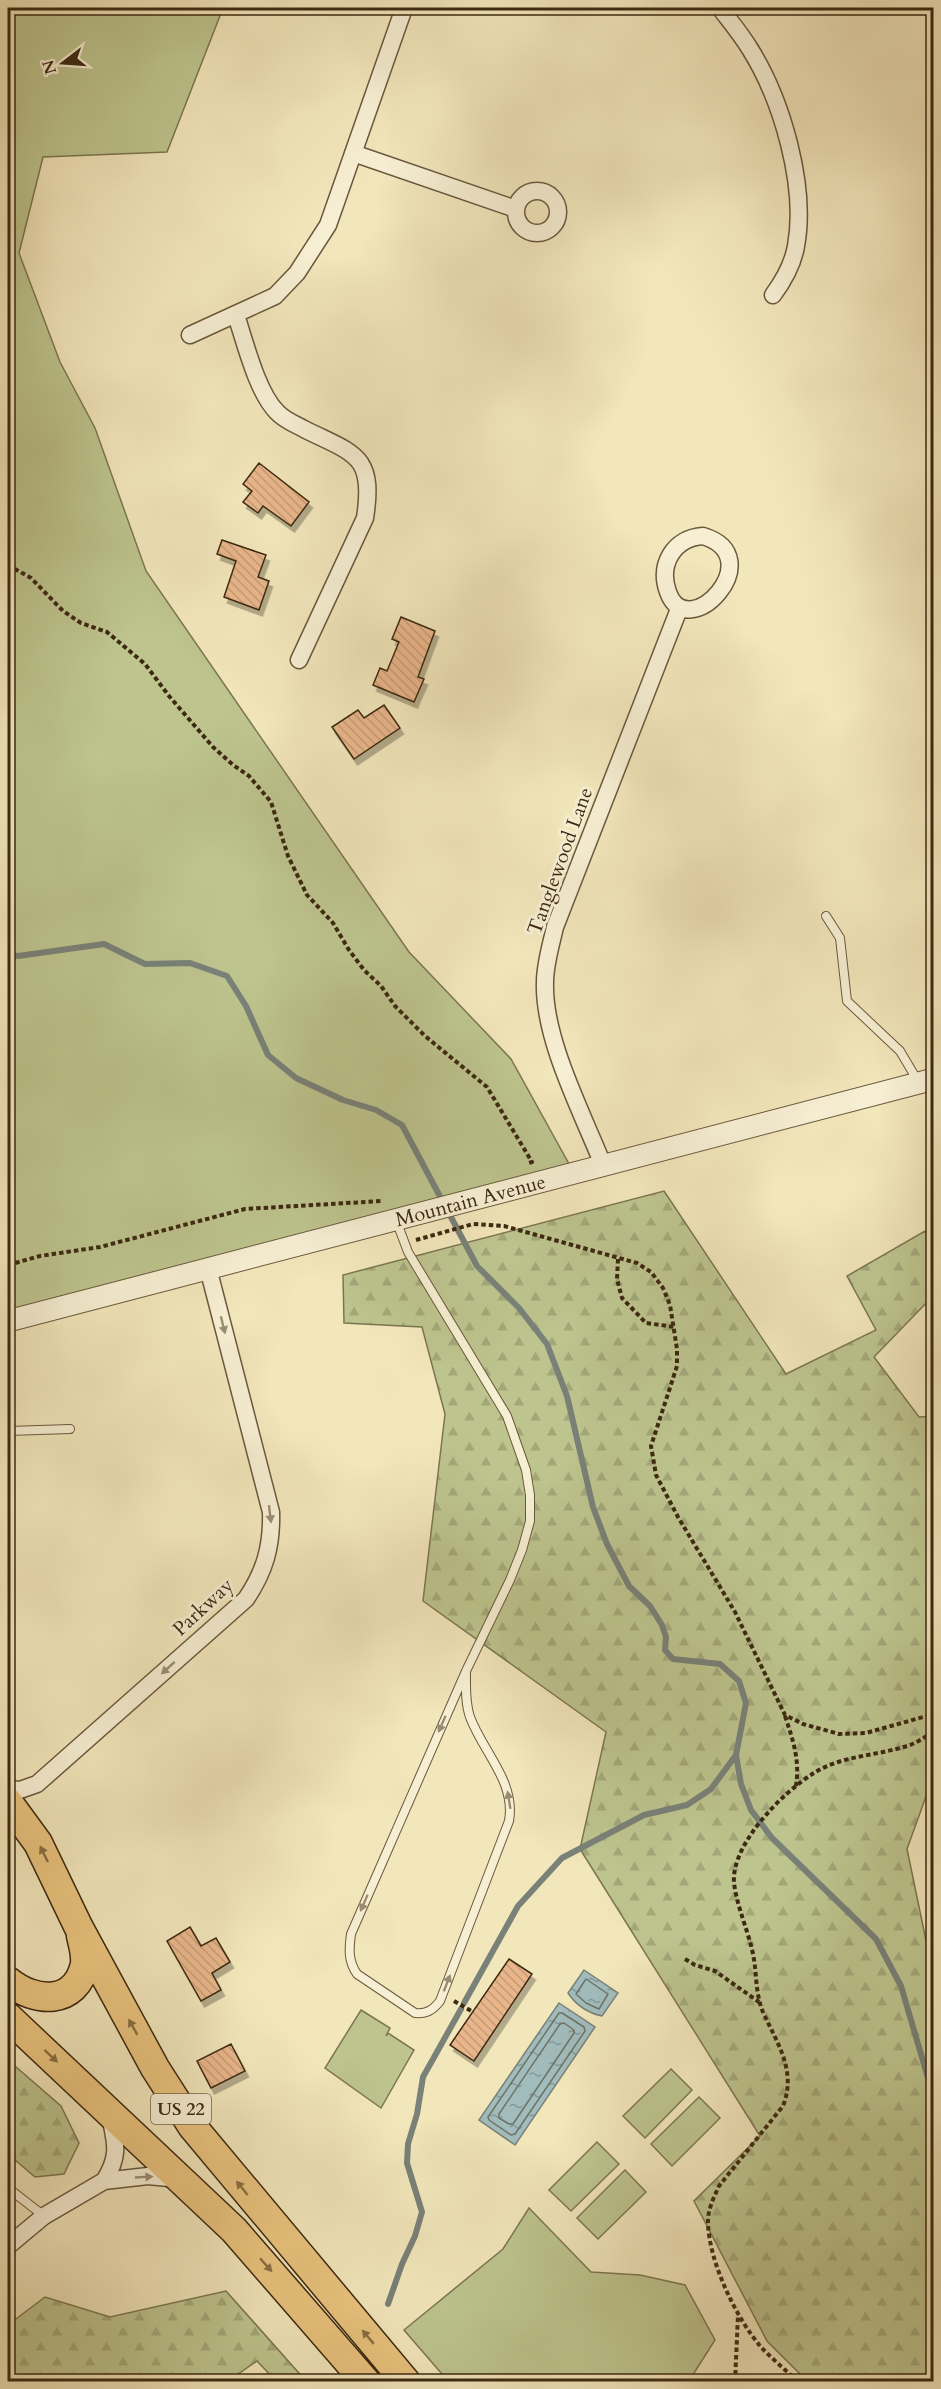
<svg xmlns="http://www.w3.org/2000/svg" width="941" height="2389" viewBox="0 0 941 2389" font-family="Cardo,serif">
<style>
.green{fill:#bdc48e;stroke:#7c7650;stroke-width:1.5}
.forest{fill:url(#forest-firs);stroke:#7c7650;stroke-width:1.5}
.water{fill:url(#water-ripples);stroke:#798178;stroke-width:1.5}
.lines{fill:none;stroke-linecap:round;stroke-linejoin:round}
.shore{stroke:#6e7266;stroke-width:1.5}
.stream{stroke:#798178;stroke-width:6}
.building{fill:url(#building-back-hatch);stroke:#3c2911;stroke-width:1.5;filter:url(#shadow)}
.service-casing{stroke:#6a583c;stroke-width:10}
.minor-casing{stroke:#6a583c;stroke-width:19}
.tertiary-casing{stroke:#6a583c;stroke-width:23}
.trunk-casing{stroke:#3c2911;stroke-width:31}
.path{stroke:#3c2911;stroke-width:4;stroke-dasharray:4.5 3;stroke-linecap:butt}
.service{stroke:#f7efd3;stroke-width:8}
.minor{stroke:#f7efd3;stroke-width:16}
.tertiary{stroke:#f7efd3;stroke-width:21}
.trunk{stroke:#e9c37e;stroke-width:28}
.oneway{fill:#9a8c72}
.oneway2{fill:#8a6e42}
.labels{text-anchor:middle;dominant-baseline:central;stroke-width:6;stroke-linejoin:round;paint-order:stroke}
.shield{fill:#f7efd3;stroke:#74644b;stroke-width:1.5}
.shield-label{font-size:18px;font-weight:bold;fill:#3c2911}
.street-label{font-size:20px;fill:#3c2911;stroke:#f7efd3}
</style>
<defs>
<pattern id="forest-firs" width="22" height="20" patternUnits="userSpaceOnUse" patternTransform="scale(1.5)"><rect width="22" height="20" fill="#bdc48e"/><path d="M5 1l3.5 6h-7zM16 11l3.5 6h-7z" fill="#a3a879"/></pattern>
<pattern id="water-ripples" width="26" height="14" patternUnits="userSpaceOnUse" patternTransform="scale(1.5)"><rect width="26" height="14" fill="#a1bcbc"/><path d="M2 4q2-2 4 0t4 0M15 11q2-2 4 0t4 0" fill="none" stroke="#849997"/></pattern>
<pattern id="building-back-hatch" width="6" height="6" patternUnits="userSpaceOnUse" patternTransform="scale(1.5)"><rect width="6" height="6" fill="#e8b68a"/><path d="M-1 5l2 2M0 0l6 6M5-1l2 2" fill="none" stroke="#c89c76"/></pattern>
<filter id="shadow"><feDropShadow dx="3.5" dy="6" stdDeviation="0" flood-color="#0004"/></filter>
</defs>
<rect width="100%" height="100%" fill="#f2e6bb"/>
<filter id="stains"><feTurbulence type="fractalNoise" baseFrequency=".00333" numOctaves="4"/><feColorMatrix values="0 0 0 0 .2 0 0 0 0 .09 0 0 0 0 .02 0 0 0 .5 -.17"/></filter>
<radialGradient id="worn" r=".72"><stop offset=".6" stop-color="#630" stop-opacity="0"/><stop offset="1" stop-color="#630" stop-opacity=".3"/></radialGradient>
<path class="green" d="M8 8H223L167 152 43 157 19 253 60 362 95 428 146 571 409 952 511 1059 574 1173 8 1311Z
M361 2010 390 2028 386 2036 388 2033 414 2050 381 2108 325 2068Z
M671 2069 692 2090 645 2138 623 2116Z
M699 2097 720 2118 672 2166 651 2144Z
M597 2142 619 2164 571 2211 549 2190Z
M625 2170 646 2192 598 2239 577 2218Z
M529 2208 591 2272 640 2275 685 2285 715 2340 689 2381H448L404 2330 503 2249Z"/>
<path class="forest" d="M664 1191 786 1374 876 1330 847 1276 925 1231 933 1245V1296L874 1357 919 1417 933 1416V1777L907 1849 934 1979 933 2381H807L767 2341 694 2201 760 2136 580 1849 606 1732 423 1601 445 1414 422 1327 344 1323 343 1275Z
M8 2060 61 2106 79 2143 64 2174 35 2177 8 2154Z
M226 2291 306 2381H276L257 2361 228 2381H8V2325L45 2297 110 2317Z"/>
<path class="water" d="M584 1970 618 1993 602 2016C588 2013 576 2005 568 1993Z
M559 2003 595 2027 515 2145 479 2120Z"/>
<g class="lines">
<path class="shore" d="M586 1979 608 1994 599 2009 586 2003 576 1994Z
M559 2013H562L584 2027 585 2031 515 2134 511 2135 489 2120 488 2117Z
M564 2023 574 2030V2033L513 2124H509L499 2118V2114L560 2024Z"/>
<path class="stream" d="M8 954 18 956 104 944 145 964 190 963 227 976 246 1006 268 1055 296 1078 343 1100 376 1110 402 1125 477 1266 519 1308 547 1344 567 1396 593 1507 607 1544 629 1586 650 1606 662 1625 666 1637 665 1650 673 1659 720 1664 739 1681 746 1703 736 1755 741 1784 751 1810 772 1838 876 1939 901 1986 930 2085 934 2103
M464 2003 518 1906 562 1858 644 1815 687 1805 711 1789 736 1755
M388 2304 402 2264 415 2236 422 2212 407 2163 408 2144 417 2114 423 2077 461 2009"/>
</g>
<path class="building" d="M259 463 309 502 291 526 263 506 258 513 243 502 252 491 243 484Z
M222 540 266 555 258 577 269 581 259 610 224 597 236 561 217 554Z
M401 617 435 631 418 677 424 679 414 702 373 685 380 668 387 671 399 642 392 639Z
M384 705 400 728 354 759 332 727 358 710 364 718Z
M190 1927 201 1946 216 1938 230 1962 212 1973 221 1990 201 2001 167 1941Z
M509 1959 532 1974 474 2061 450 2045Z
M231 2044 245 2071 211 2088 197 2061Z"/>
<g class="lines">
<g class="service-casing">
<path id="service" d="M826 916 840 938 847 1001 900 1051 919 1083
M396 1220 408 1252 507 1416 526 1470 530 1495V1521L522 1550 510 1580 466 1671 351 1934C349 1949 348 1961 357 1974L415 2013C427 2014 433 2010 440 2001L509 1821C516 1782 483 1752 470 1717 465 1703 466 1686 466 1671
M8 1431 70 1429
M8 2188 44 2216"/>
</g>
<g class="minor-casing">
<path id="minor" d="M720 8C730 21 741 34 750 49 782 100 807 186 796 246 793 264 784 280 773 295
M353 153 516 209
M516 212a21 21 0 1 1 42 0a21 21 0 1 1-42 0Z
M236 315C245 342 257 392 277 412 284 420 295 424 304 429 354 454 375 454 365 518L299 660
M190 335 275 296 297 273 328 225 404 8
M703 536C772 557 687 647 668 592 658 564 674 538 703 536Z
M603 1165C582 1112 543 1039 545 982 545 964 551 945 555 927L679 609
M8 1789 20 1790 37 1784 246 1599C265 1571 272 1546 271 1512L208 1268
M104 2181C120 2156 116 2144 110 2116
M8 2246 44 2216 104 2181 148 2176 179 2179"/>
</g>
<g class="tertiary-casing">
<g id="tertiary">
<path id="s1" d="M8 1321 934 1079"/>
</g>
</g>
<g class="trunk-casing">
<path id="trunk" d="M8 1802 38 1843 79 1928 155 2068 192 2126 406 2382
M8 1981C35 2003 76 2006 85 1964 86 1954 83 1945 81 1936
M8 2017 234 2230 366 2382"/>
</g>
<path class="path" d="M8 565 31 578 63 611 81 623 107 632 145 664 169 696 213 747 233 765 249 776 271 802 288 856 307 895 333 923 349 950 364 970 381 986 395 1006 425 1036 487 1087 532 1162 529 1163
M416 1240 473 1224 504 1226 637 1263 651 1272 663 1288 670 1305 677 1349V1366L651 1446 656 1475 678 1517 735 1612 785 1715 803 1724 839 1734 866 1733 934 1714
M618 1259 617 1279 622 1298 646 1323 675 1327
M8 1265 40 1256 100 1247 245 1209 382 1201
M785 1716C793 1740 800 1760 796 1786
M685 1959 695 1965 715 1971 759 2002
M454 2001 473 2012
M735 2382 738 2315
M798 2382C786 2370 772 2359 761 2347 736 2318 708 2260 708 2221 708 2209 714 2197 719 2186L783 2106C797 2071 777 2043 763 2012 755 1993 757 1973 753 1954 748 1930 737 1907 734 1883 731 1844 783 1792 814 1773 842 1755 878 1756 910 1745 918 1742 926 1736 934 1732"/>
<use href="#service" class="service"/>
<use href="#minor" class="minor"/>
<use href="#tertiary" class="tertiary"/>
<use href="#trunk" class="trunk"/>
</g>
<defs><path id="oneway-solid" d="M-6-.8H1V-3.2L6.5 0L1 3.2V.8H-6Z" transform="scale(1.5)"/></defs>
<g class="oneway">
<use href="#oneway-solid" transform="translate(223 1325) rotate(76)"/>
<use href="#oneway-solid" transform="translate(270 1514) rotate(83)"/>
<use href="#oneway-solid" transform="translate(168 1668) rotate(138)"/>
<use href="#oneway-solid" transform="translate(442 1724) rotate(114)"/>
<use href="#oneway-solid" transform="translate(509 1800) rotate(-99)"/>
<use href="#oneway-solid" transform="translate(364 1903) rotate(114)"/>
<use href="#oneway-solid" transform="translate(447 1983) rotate(-69)"/>
<use href="#oneway-solid" transform="translate(144 2177) rotate(-3)"/>
</g>
<g class="oneway2">
<use href="#oneway-solid" transform="translate(44 1854) rotate(-116)"/>
<use href="#oneway-solid" transform="translate(133 2027) rotate(-119)"/>
<use href="#oneway-solid" transform="translate(51 2056) rotate(43)"/>
<use href="#oneway-solid" transform="translate(242 2188) rotate(-129)"/>
<use href="#oneway-solid" transform="translate(266 2265) rotate(48)"/>
<use href="#oneway-solid" transform="translate(368 2337) rotate(-130)"/>
</g>
<g class="labels">
<rect class="shield" x="151" y="2094" width="60" height="30" rx="4.5"/>
<g class="shield-label">
<text x="181" y="2109">US 22</text>
</g>
<g class="street-label">
<text transform="translate(560 861) rotate(-70)">Tanglewood Lane</text>
<text stroke="none"><textPath href="#s1" startOffset="478">Mountain Avenue</textPath></text>
<text transform="translate(203 1607) rotate(-43)">Parkway</text>
</g>
</g>
<rect width="941" height="2389" fill="none" stroke="#f2e6bb" stroke-width="30"/>
<rect x="9" y="9" width="923" height="2371" fill="none" stroke="#3c2911" stroke-width="3"/>
<rect x="15" y="15" width="911" height="2359" fill="none" stroke="#3c2911" stroke-width="1.5"/>
<g transform="translate(63 63) rotate(253)" stroke="#f7efd3" stroke-width="4.5" paint-order="stroke">
<path d="M0-4.5L10 22L0 15L-10 22Z" fill="#3c2911"/>
<text y="-9" font-size="16" font-weight="bold" text-anchor="middle" fill="#3c2911">N</text>
</g>
<rect width="100%" height="100%" filter="url(#stains)"/>
<rect width="100%" height="100%" fill="url(#worn)"/>
</svg>
